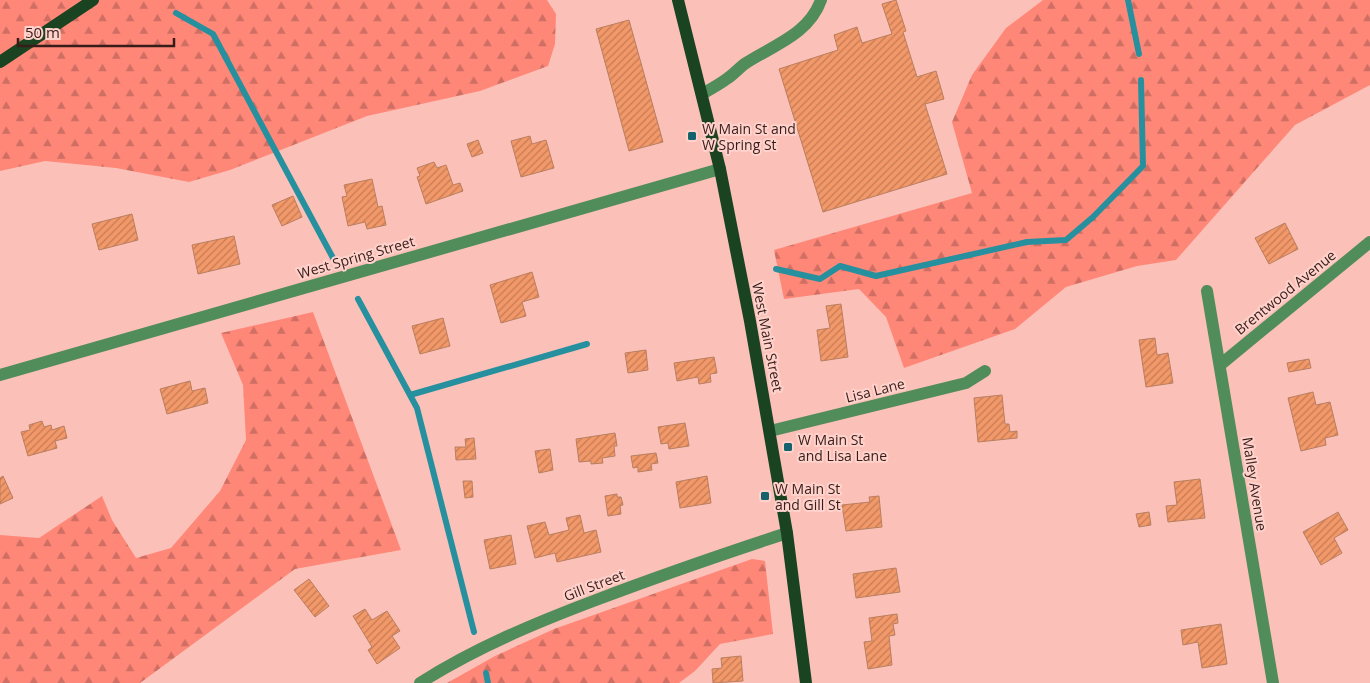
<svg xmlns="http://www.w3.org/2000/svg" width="1370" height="683" viewBox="0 0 1370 683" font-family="'Open Sans',sans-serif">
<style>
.forest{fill:url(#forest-firs)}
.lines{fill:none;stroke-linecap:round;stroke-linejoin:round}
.stream{stroke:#26909e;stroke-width:6}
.building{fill:url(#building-hatch);stroke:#b97e60}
.minor{stroke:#518c5b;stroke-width:12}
.major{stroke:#1a4322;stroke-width:12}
.poi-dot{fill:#15626c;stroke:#ffd2cc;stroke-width:2}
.labels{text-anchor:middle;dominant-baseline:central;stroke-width:4;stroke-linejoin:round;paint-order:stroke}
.poi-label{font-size:14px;fill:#371c19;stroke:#ffd2cc;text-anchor:start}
.street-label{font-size:14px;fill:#371c19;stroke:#ffd2cc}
</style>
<defs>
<pattern id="forest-firs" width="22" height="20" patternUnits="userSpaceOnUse" patternTransform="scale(1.25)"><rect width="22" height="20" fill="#ff8778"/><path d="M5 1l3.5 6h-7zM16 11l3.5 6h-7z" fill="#cf6e62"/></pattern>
<pattern id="building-hatch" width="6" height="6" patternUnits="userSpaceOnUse" patternTransform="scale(1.25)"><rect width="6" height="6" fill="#f29869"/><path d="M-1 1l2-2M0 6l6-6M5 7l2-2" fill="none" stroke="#c57b56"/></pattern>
</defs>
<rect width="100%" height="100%" fill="#fbc1b8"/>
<path class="forest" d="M0 0H547L556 14 555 44 548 66 480 91 367 116 230 170 189 182 116 168 45 161 0 171Z
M1043 0H1370V85L1295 125 1176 260 1137 266 1066 287 1015 329 904 368 886 317 859 289 784 299 774 250 972 193 952 122 972 75 1006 28Z
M313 312 401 550 295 569 140 683H0V535L39 538 102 496 112 520 136 558 171 548 220 491 246 440 243 385 221 333Z
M752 559 765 561 773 634 720 644 695 671 679 683H447L495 656 554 629Z"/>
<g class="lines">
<path class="stream" d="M1128 0 1139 54
M176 13 213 34 333 258
M776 269 820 279 840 266 876 276 1027 242 1066 240 1093 217 1143 166 1141 80
M358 299 417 408 474 632
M410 395 587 344
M486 673 488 683"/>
</g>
<path class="building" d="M896 0 906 31 903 32 917 77 936 71 944 99 925 104 947 174 823 212 779 69 838 50 834 35 857 27 862 43 892 34 882 4Z
M629 20 663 142 629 151 596 29Z
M530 136 532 144 546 140 554 168 521 177 511 141Z
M478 140 483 153 472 157 467 144Z
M434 162 437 168 446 165 453 185 460 183 463 191 426 204 417 177 420 176 417 168Z
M372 179 378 207 382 206 386 225 367 229 365 222 348 226 342 197 347 196 344 185Z
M293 196 302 217 282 226 272 205Z
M132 214 138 240 99 250 92 224Z
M1285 223 1298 249 1269 264 1255 238Z
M234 236 240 264 198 274 192 245Z
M532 272 539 297 522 302 526 316 501 323 490 285Z
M841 304 848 357 821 361 817 330 830 328 826 306Z
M443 318 450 346 420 354 412 326Z
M1155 338 1157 355 1168 353 1173 383 1146 387 1139 340Z
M646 350 648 370 628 373 625 353Z
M714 357 717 373 710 374 711 382 699 384 698 377 677 381 674 363Z
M1309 359 1311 368 1289 372 1287 363Z
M190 381 192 391 205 388 208 403 167 414 160 389Z
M1313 392 1316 405 1330 402 1338 435 1325 438 1326 445 1301 451 1288 398Z
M1002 395 1005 424H1009L1010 432 1017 431V438L978 442 974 398Z
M42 421 44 427 51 425 52 430 64 426 67 438 55 441 57 448 28 456 21 432 30 430 29 425Z
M685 423 689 446 669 449 668 443 661 444 658 427Z
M615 433 617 446H614L615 456 602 458 603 463 591 464V461L579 462 576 439Z
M474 438 476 459 456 460 455 447H466L465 439Z
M550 449 553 470 539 473 535 451Z
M656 453 658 463 651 464 652 470 638 472V467L633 468 631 456Z
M3 476 13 498 0 504V478Z
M707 476 711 503 680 508 676 482Z
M1200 479 1205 518 1168 522 1166 506 1177 505 1174 482Z
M463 481H472L473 497 465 498Z
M617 494V497H621L623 505 620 506 621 514 608 516 605 496Z
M879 496 882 527 846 531 842 505 870 502 869 497Z
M1149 512 1151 525 1139 527 1136 514Z
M1338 512 1348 530 1334 538 1342 553 1321 565 1303 532Z
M580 515 584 533 596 530 601 552 557 562 555 553 535 558 527 526 545 522 549 535 569 530 566 518Z
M511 535 516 564 490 569 484 540Z
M896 568 900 592 856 598 853 574Z
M309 579 329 606 315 617 294 590Z
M365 609 372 620 387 611 400 631 392 636 400 648 377 664 368 650 372 647 353 616Z
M897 614 898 623 893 624 895 635 889 636 892 665 868 669 864 642 872 641 869 618Z
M1221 624 1227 664 1202 668 1198 642 1183 645 1181 630Z
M741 656 743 681 713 683 712 669 722 668 721 658Z"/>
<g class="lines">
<path class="minor" d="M702 94C711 89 720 84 728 78 735 73 740 67 746 63 774 45 809 34 821 0
M1207 291 1273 683
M1220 365 1370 242
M0 375 720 169
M770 431 966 383 985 371
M420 683C475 648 535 623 596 600 659 576 723 554 787 533"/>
<path class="major" d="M678 0 720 169 750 321 787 533 806 683
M0 62 93 0"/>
</g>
<g class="poi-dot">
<rect x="687" y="131" width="10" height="10" rx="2.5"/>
<rect x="783" y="442" width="10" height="10" rx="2.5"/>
<rect x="760" y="491" width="10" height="10" rx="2.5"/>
</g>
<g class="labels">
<g class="poi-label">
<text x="702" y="128">W Main St and<tspan x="702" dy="16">W Spring St</tspan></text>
<text x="798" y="439">W Main St<tspan x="798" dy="16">and Lisa Lane</tspan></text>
<text x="775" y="488">W Main St<tspan x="775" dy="16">and Gill St</tspan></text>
</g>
<g class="street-label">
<text transform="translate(356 257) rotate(-16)">West Spring Street</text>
<text transform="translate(1285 292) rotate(-39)">Brentwood Avenue</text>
<text transform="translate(768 337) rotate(79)">West Main Street</text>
<text transform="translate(875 390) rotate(-14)">Lisa Lane</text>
<text transform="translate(1255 484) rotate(81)">Malley Avenue</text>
<text transform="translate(594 585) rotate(-21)">Gill Street</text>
</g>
</g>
<path d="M18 38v8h156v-8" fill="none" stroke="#371c19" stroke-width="2.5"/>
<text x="25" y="38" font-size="15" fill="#371c19" stroke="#ffd2cc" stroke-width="4" paint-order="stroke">50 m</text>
</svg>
